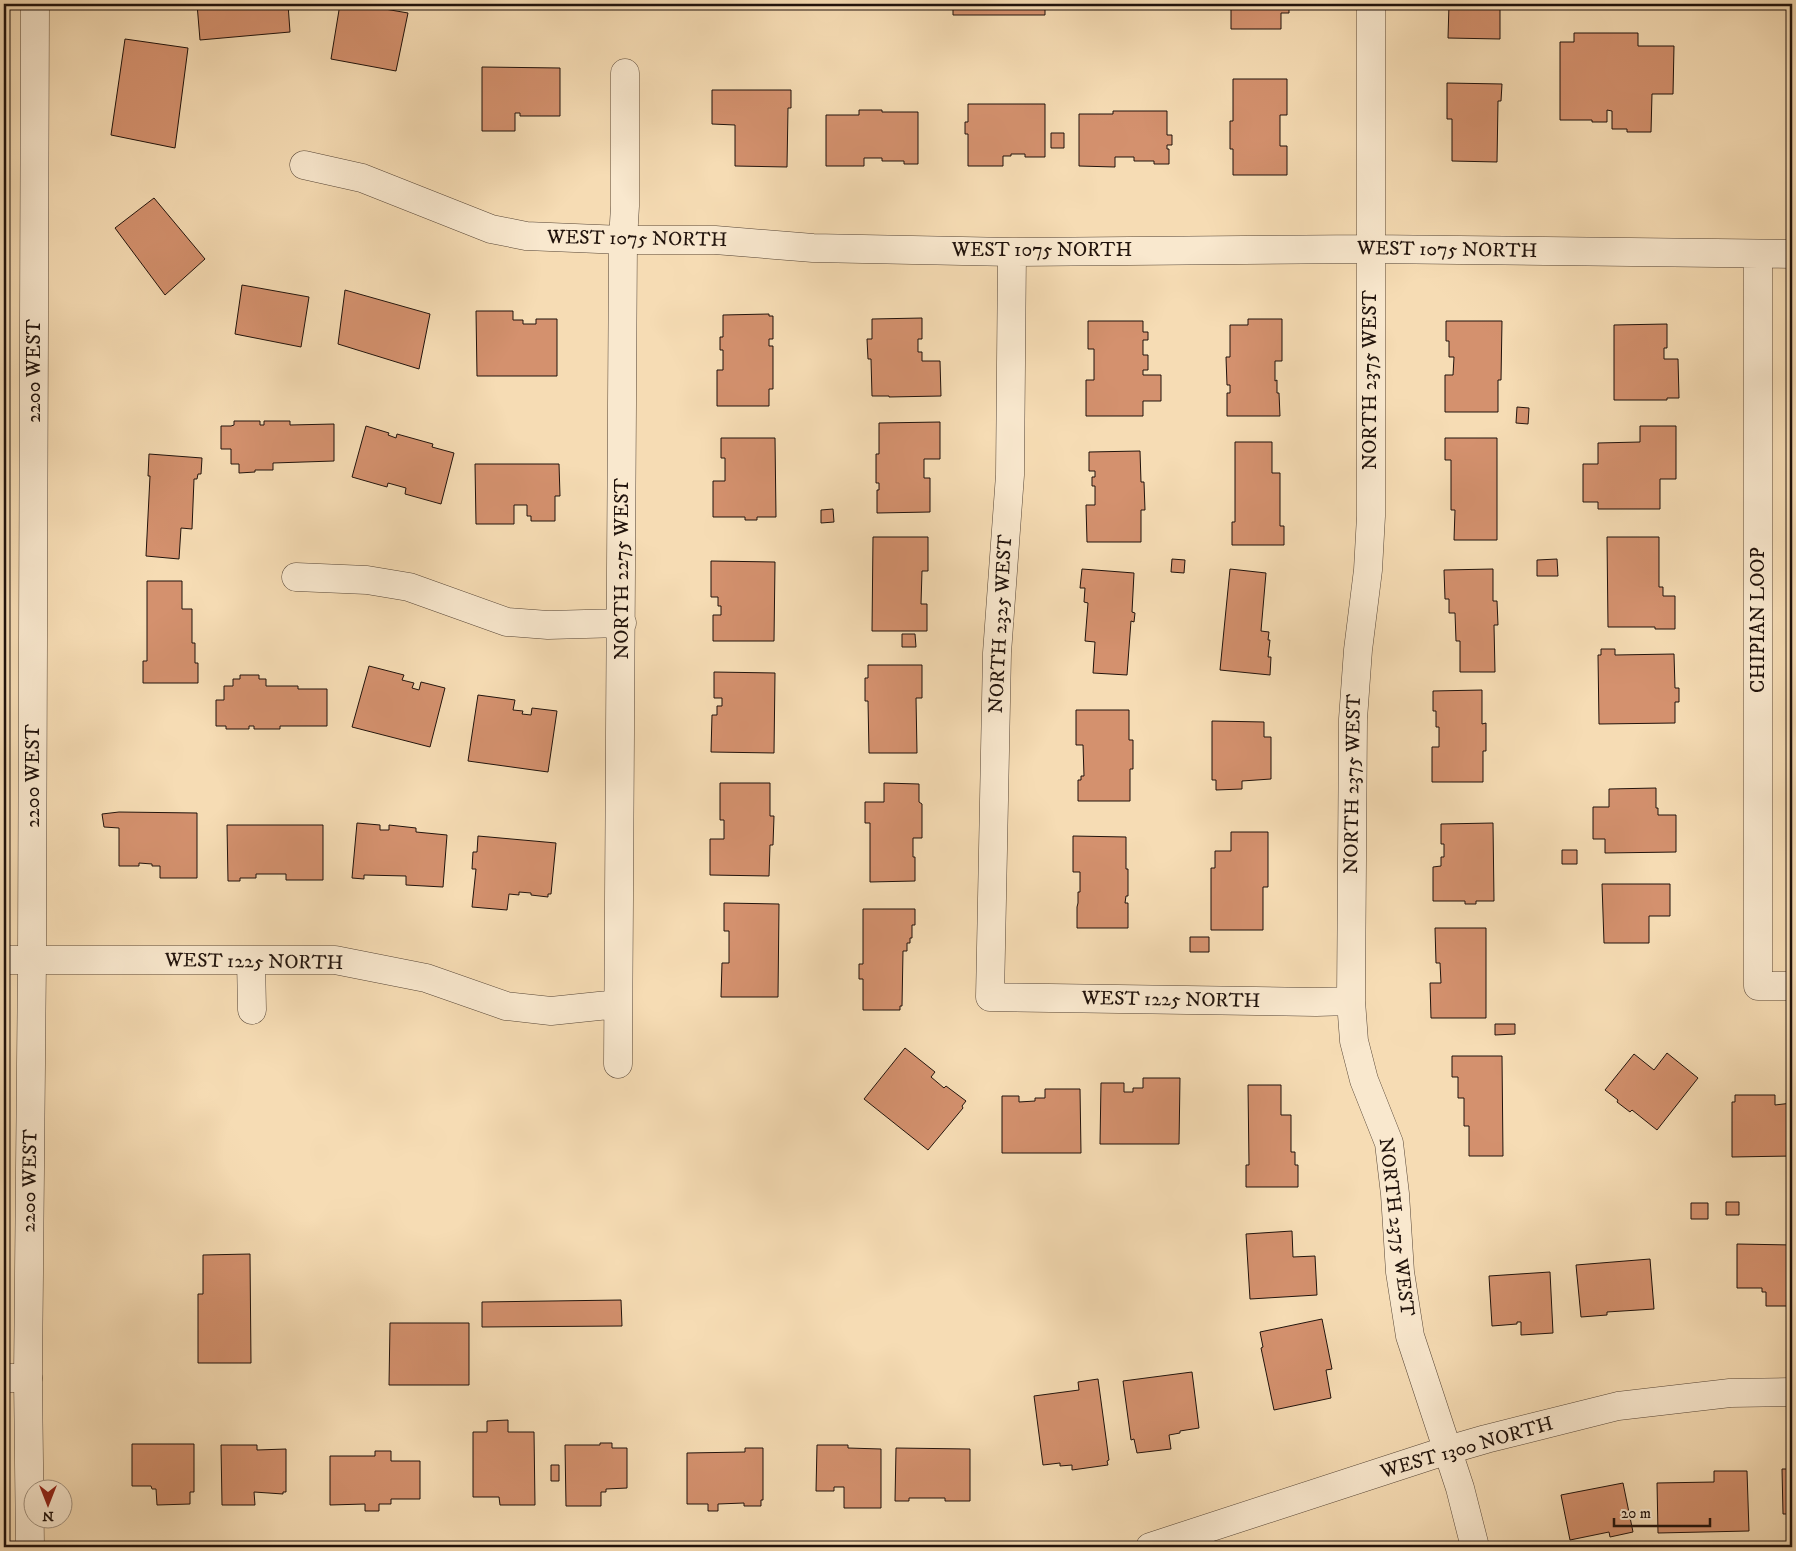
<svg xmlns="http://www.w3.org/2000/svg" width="1796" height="1551" viewBox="0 0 1796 1551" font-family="'IM FELL DW Pica',serif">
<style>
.building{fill:#d4916e;stroke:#21130c}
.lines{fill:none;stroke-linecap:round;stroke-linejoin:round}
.minor-casing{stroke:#564536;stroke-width:29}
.tertiary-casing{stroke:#564536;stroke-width:29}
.minor{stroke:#f9e8ce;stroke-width:28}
.tertiary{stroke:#f9e8ce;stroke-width:28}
.labels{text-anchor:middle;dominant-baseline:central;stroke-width:4.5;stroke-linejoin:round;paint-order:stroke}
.street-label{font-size:20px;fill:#21130c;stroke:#f9e8ce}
</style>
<rect width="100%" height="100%" fill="#f6dcb4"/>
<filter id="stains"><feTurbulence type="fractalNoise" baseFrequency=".004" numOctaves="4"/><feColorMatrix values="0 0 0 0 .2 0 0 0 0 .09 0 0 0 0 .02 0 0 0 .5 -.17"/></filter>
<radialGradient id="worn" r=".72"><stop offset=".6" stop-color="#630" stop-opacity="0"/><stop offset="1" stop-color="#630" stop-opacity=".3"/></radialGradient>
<path class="building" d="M197 4H288L290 32 200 40Z
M340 4H356L408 13 396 71 331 59Z
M953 4H1045V15H953Z
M1231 4H1289V13H1281V29H1231Z
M1449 4H1500V39L1448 38Z
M1574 33H1638V46H1674L1673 94H1652L1651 132H1627V129H1612V111L1607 110V122H1592V120H1560V42H1574Z
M125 39 188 48 175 148 111 135Z
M482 67 560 68V116H520V113H515V131H482Z
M1233 79H1287V115H1280V146H1287V175H1233V149H1230V121H1233Z
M1447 83 1502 84 1501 101H1498L1497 162 1452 161V119H1447Z
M712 90H791V108H788L787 167 735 166V125L712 124Z
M968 104H1045V157H1025V154H1011V156H1003V166H968V134H965V122H968Z
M859 110H882V112H918V164H904V161H882V158H864V166H826V115H859Z
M1113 111H1167V135H1172V145H1167V149H1169V164H1154V161H1134V157H1115V167L1079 166V114H1113Z
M1051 133H1064V148H1051Z
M154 198 205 259 165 295 115 228Z
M242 285 309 297 301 347 235 334Z
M345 290 430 314 419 369 338 344Z
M476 311H513V320H523V324H536V319H557V376H477Z
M769 314V316H773V339H769V346H773V389H769V406H717V370H723V350H720V337H723V315Z
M922 318V339H918V352H922V361H940L941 396 889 397V396H872L871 359H868L867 339H872V319Z
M1248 319H1282V361H1275V381L1277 380V393H1279L1280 416H1227V393H1230V385H1227L1226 357H1230V325H1248Z
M1088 321H1143V332H1148V340H1143V355H1148V370H1143V375H1161V401H1143V416H1086V380H1094V349H1088Z
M1446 321H1502L1501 380H1498V412H1445V375H1453L1454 357H1449V341H1446Z
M1667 324V348H1664V359H1678L1679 398H1667V400H1614V325Z
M1517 407 1529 408 1528 424 1516 423Z
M234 421H260V425H264V421H290V425L334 424V461L273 463V470H255V472L239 473V464H231V449H221V426H231L234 425Z
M940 422V459H924V478H930V512L877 513V490H879V483H876V454H879V423Z
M366 426 389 433 388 435 396 438 397 434 433 444 432 447 454 453 441 504 405 494 406 488 388 483 387 487 352 477Z
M1640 426H1676V479H1660V509H1598V502H1583V464H1598V443L1640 442Z
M721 438H775L776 517H757V520H745V517H713V481H725V458H721Z
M1445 438H1497V540H1454L1455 510H1451V460H1445Z
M1235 442H1272V473H1280V526H1284V545H1232V522H1235Z
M1140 451 1141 482H1144L1145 510H1141V542H1087L1086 505H1095V486H1092V477H1095V471H1089V452Z
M149 454 202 458 201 474H198L197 479H194L192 529 181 528 179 559 146 556 150 476H148Z
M475 464H559L560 496H555V521H531V516H527V505H514V524H476Z
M833 509 834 522 821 523V510Z
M873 537H928V571H922L921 604H927V631H872Z
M1607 537H1659V587H1663V596H1675V629H1655V627H1608Z
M1172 559 1185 560 1184 573 1171 572Z
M1557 559 1558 576H1537V560Z
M711 561 775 562 774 641H713V615H721V606H718V597H711Z
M1082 569 1134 573 1132 612 1135 613 1134 622 1131 621 1127 675 1093 673 1095 642 1085 641 1088 603 1084 602 1085 588H1080Z
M1230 569 1266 573 1261 631 1269 632 1268 640H1270L1268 657H1271L1270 675 1220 670Z
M1493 569V601H1497L1498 625H1494L1495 672H1460V641H1456L1455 613H1449V599H1445L1444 570Z
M147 581H182V609H192V643H195V663H198V683H143V661H147Z
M902 634H915L916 647H902Z
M1601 649H1615V655L1674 654 1675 688H1679V702H1675V723L1599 724 1598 655H1601Z
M868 665H922V698H916L917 753H869L868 701H865V678H868Z
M369 666 404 675 402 680 414 683 412 688 419 690 421 682 445 688 430 747 352 727Z
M714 672 775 673 774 753 711 752 712 715H717V706H722V698H714Z
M240 675H259V679H266V686H298V689H327V726H280V729H254V726H249V729H226V726H216V700H224V686H233V679H240Z
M1482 690V724L1486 723V751H1483V782H1432V747H1439V727H1436V711H1433V691Z
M478 695 515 700 513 710 523 711 522 714 531 715 532 708 557 711 548 772 468 761Z
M1076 710H1129V740H1133V769H1130V801H1078V780H1081V776H1084L1083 745H1076Z
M1212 721 1264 722V737H1271V779L1242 781V789L1216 790V780H1212Z
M720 783H770V816H774L773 845H770L769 876 710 875V839H724V820H720Z
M884 783 919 784V802L922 804V838H913V857H915V881L870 882V823H865V802H884Z
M1656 788V808H1658V815H1676V852L1605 853V839H1593V807H1609V789Z
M119 812 197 813V878H160V866H152V864L139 863V866H119V828L104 827 102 814Z
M357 823 380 825V830H389V825L416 828V832L447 835 443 887 406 885V876L364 875V879L352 878Z
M1493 823 1494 901H1476V904H1465V901H1433V867L1441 866V857H1444V844H1441V824Z
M227 825H323V880H286V874H256V878H240V881H228Z
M1231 832H1268V887H1263V930H1211V868H1215V851H1231Z
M478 836 556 843 551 894H548V897L531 895V893L519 892V895L509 894 507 910 472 907 476 869H472L473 852H477Z
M1073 836 1126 837V869H1128V896H1126L1125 903H1128V928H1077V907L1078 903V892H1080V872H1073Z
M1562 850H1577V864H1562Z
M1602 884H1670V916H1649V943H1604Z
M724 903 779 904 778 997H721L722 963H729V931H724Z
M863 909H915V925H912V938H910V943H907V951H903L902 1006H900V1010H863V979H859V964H863Z
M1435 928H1486V1018H1431L1430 983H1441L1440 963H1436Z
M1190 937H1209V952H1190Z
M1495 1024H1515V1034L1495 1035Z
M905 1048 935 1072 931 1077 944 1088 946 1086 966 1101 962 1106 963 1108 928 1150 864 1099Z
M1667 1053 1698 1078 1657 1130 1632 1110 1630 1112 1617 1102 1618 1100 1605 1090 1634 1054 1654 1070Z
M1452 1056H1502L1503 1156H1469V1126H1464V1098H1458V1077H1452Z
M1143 1078H1180L1179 1144H1100L1101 1083H1124V1092H1133V1088H1143Z
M1248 1085H1281V1115H1291V1152H1295V1165H1298V1187H1246V1165H1249Z
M1045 1089H1080L1081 1153H1002V1096H1019V1102L1035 1101V1098H1045Z
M1735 1095H1775V1105L1792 1103V1156L1732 1157V1102H1735Z
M1726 1202H1739V1215H1726Z
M1691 1203H1708V1219H1691Z
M1292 1231 1293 1257 1315 1256 1317 1295 1250 1299 1246 1234Z
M1737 1244 1792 1245V1306H1766V1292H1762V1288H1737Z
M250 1254 251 1363H198V1294H203V1255Z
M1650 1259 1654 1309 1607 1312V1315L1581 1317 1576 1265Z
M1550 1272 1553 1333 1521 1335V1322H1517V1324L1492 1326 1489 1276Z
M621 1300 622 1326 482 1327V1302Z
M1322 1319 1332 1369 1326 1370 1331 1398 1274 1410 1261 1348 1263 1347 1260 1332Z
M390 1323H469V1385H389Z
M1192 1372 1199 1428 1180 1431V1433L1169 1435 1171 1449 1137 1453 1134 1439 1131 1440 1123 1381Z
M1098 1379 1109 1460 1107 1461 1108 1465 1072 1470V1465L1060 1466V1463L1043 1465 1034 1396 1079 1390 1078 1382Z
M508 1420V1432H534L535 1505H500L499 1497H473V1432H487V1421Z
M600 1443H612V1448H627V1488L606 1489V1492H601V1506H566L565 1445H600Z
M132 1444H194V1492H190V1504L157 1505 156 1489H152L151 1486H132Z
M221 1445H257V1450L286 1449V1492H283V1494L254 1492 255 1505H222Z
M817 1445H848V1448L881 1449V1508H844V1487H834V1491H816Z
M745 1448H763V1500H761V1506H744V1503L718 1504V1511H708V1504H687V1453L745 1452Z
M896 1448 970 1449V1501H945V1498H909V1501H895Z
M375 1451H391V1461H420V1499H391V1504H379V1511H365V1504L330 1505V1456H375Z
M551 1465H559V1481H551Z
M1782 1469H1792V1514H1783Z
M1714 1471H1747L1749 1531 1658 1533 1657 1483 1714 1482Z
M1623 1483 1633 1532 1610 1537 1609 1532 1570 1540 1561 1495Z"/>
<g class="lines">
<g class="minor-casing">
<path id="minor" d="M1371 4V516L1368 570 1358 650 1353 719 1351 1001 1354 1041 1364 1080 1389 1143 1395 1194 1400 1272 1410 1336 1460 1488 1475 1547
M304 165 362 178 491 229 526 236 623 240H715L813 248 1012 252 1370 249 1792 254
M1012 252 1010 475 997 653 990 997 1316 1002 1351 1001
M1758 254V986H1792
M296 577 367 580 409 587 507 622 548 625 622 623
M4 960H335L426 978 506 1006 551 1011 618 1004
M251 960 252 1010
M618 1064 623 240 625 206V73
M4 1378H28
M1150 1547 1448 1450 1486 1439 1618 1406 1730 1393 1792 1392"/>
</g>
<g class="tertiary-casing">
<path id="tertiary" d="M30 1547 28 1378 32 960 35 4"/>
</g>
<use href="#minor" class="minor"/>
<use href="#tertiary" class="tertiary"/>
</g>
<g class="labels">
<g class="street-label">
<text transform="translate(637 239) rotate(1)">WEST 1075 NORTH</text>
<text x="1042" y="250">WEST 1075 NORTH</text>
<text transform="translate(1447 250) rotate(1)">WEST 1075 NORTH</text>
<text transform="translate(34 371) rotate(-90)">2200 WEST</text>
<text transform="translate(1370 380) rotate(-90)">NORTH 2375 WEST</text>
<text transform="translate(622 569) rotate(-90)">NORTH 2275 WEST</text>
<text transform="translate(1758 620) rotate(-90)">CHIPIAN LOOP</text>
<text transform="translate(1001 624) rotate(-87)">NORTH 2325 WEST</text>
<text transform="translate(33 776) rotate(-90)">2200 WEST</text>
<text transform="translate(1353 784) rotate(-89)">NORTH 2375 WEST</text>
<text transform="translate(254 962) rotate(1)">WEST 1225 NORTH</text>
<text transform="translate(1171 1000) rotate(1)">WEST 1225 NORTH</text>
<text transform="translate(30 1181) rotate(-89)">2200 WEST</text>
<text transform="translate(1396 1227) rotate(83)">NORTH 2375 WEST</text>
<text transform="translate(1467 1448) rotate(-16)">WEST 1300 NORTH</text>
</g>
</g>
<rect width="1796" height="1551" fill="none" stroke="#f6dcb4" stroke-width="20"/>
<rect x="5" y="5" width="1786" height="1541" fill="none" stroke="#21130c" stroke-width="2.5"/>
<rect x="10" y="10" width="1776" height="1531" fill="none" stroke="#21130c"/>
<g transform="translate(48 1504) rotate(180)"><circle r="24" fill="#f9e8ce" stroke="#a39380"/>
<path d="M0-4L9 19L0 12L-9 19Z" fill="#8f2418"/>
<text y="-8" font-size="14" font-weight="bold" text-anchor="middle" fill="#21130c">N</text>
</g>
<path d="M1614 1518v8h96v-8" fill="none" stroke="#21130c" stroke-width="2.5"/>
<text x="1621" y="1518" font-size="15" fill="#21130c" stroke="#f9e8ce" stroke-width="4" paint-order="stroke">20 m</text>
<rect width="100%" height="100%" filter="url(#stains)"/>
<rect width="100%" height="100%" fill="url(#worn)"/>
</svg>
